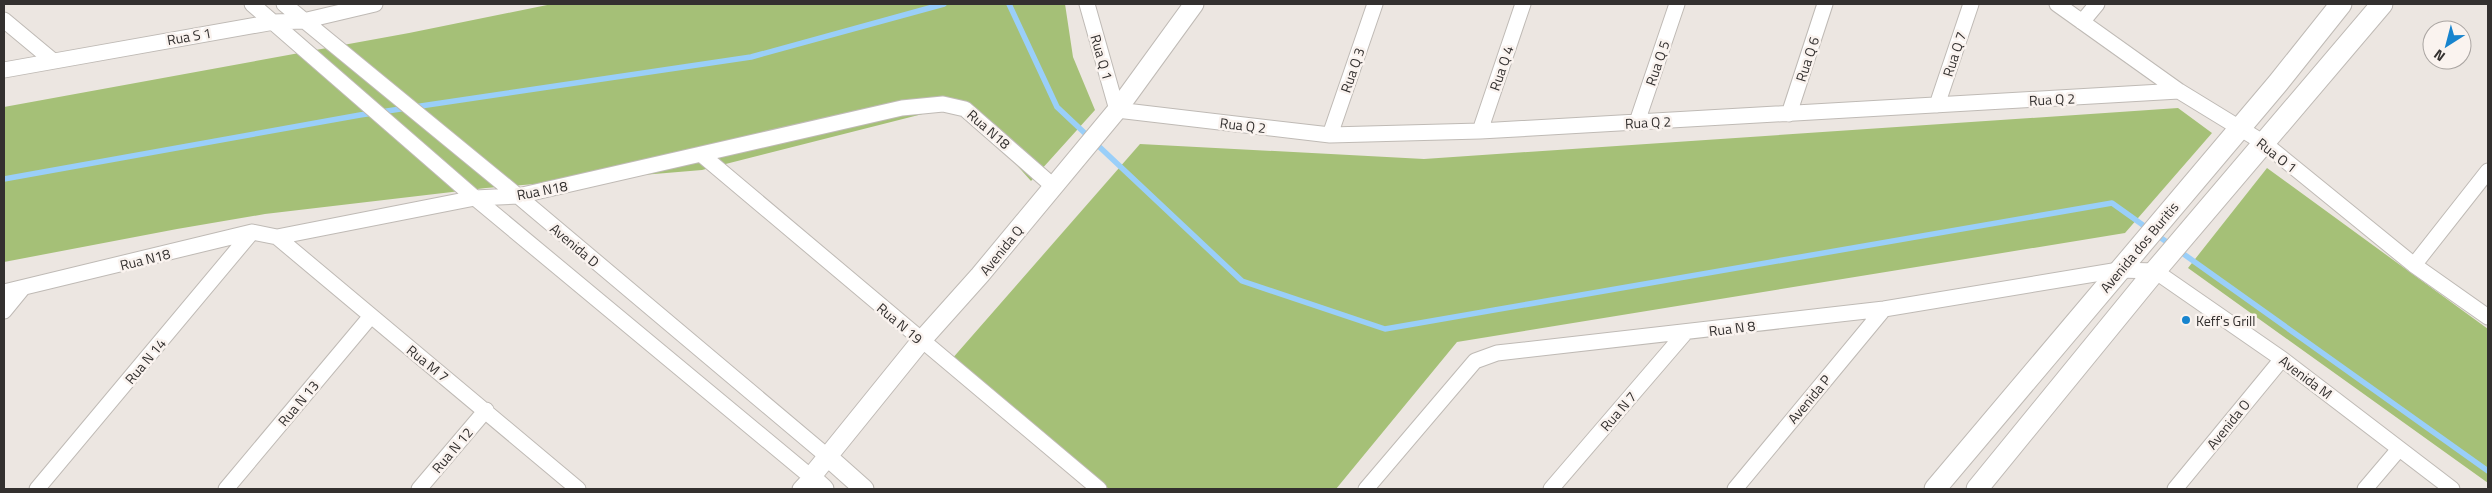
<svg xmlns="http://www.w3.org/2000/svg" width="2492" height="493" viewBox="0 0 2492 493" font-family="'Titillium Web',sans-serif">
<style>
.forest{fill:#a5c077}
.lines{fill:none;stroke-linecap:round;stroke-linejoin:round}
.stream{stroke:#9acff9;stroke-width:5.5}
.minor-casing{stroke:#bfbab5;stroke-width:17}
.tertiary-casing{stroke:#bfbab5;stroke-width:21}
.secondary-casing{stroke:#bfbab5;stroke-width:23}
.minor{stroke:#fff;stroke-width:15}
.tertiary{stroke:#fff;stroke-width:19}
.secondary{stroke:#fff;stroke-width:21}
.poi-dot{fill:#1784ce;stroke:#faf3ef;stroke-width:2}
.labels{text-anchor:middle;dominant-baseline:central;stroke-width:5;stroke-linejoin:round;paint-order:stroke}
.street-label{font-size:14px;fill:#33302f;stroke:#faf3ef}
.poi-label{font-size:14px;fill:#33302f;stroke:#faf3ef;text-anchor:start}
</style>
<rect width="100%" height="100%" fill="#ece6e1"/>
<path class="forest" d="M552 4H1065L1073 57 1095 110 1031 181 962 104 702 170 486 188 265 214 177 229 4 262V107L409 33Z
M2178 108 2212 133 2125 233 1457 342 1336 489H1109L951 360 1140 144 1424 159Z
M2267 168 2488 329V483L2188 268Z"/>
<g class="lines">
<path class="stream" d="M1009 4 1057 107 1242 281 1385 329 2112 203 2488 471
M4 179 360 115 751 57 944 4"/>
<g class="minor-casing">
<path id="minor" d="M252 4 475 198 811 477 800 489
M284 4 518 196 828 457
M1087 4 1117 110 1330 135 1480 131 2179 91
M2057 4 2179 91 2264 143 2414 265 2488 317
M4 20 52 60
M2082 22 2097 4
M4 70 274 22 303 21 375 4
M1937 105 1971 4
M1789 114 1825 4
M1637 122 1677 4
M1480 131 1523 4
M1330 135 1375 4
M702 155 1099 489
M277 237 578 489
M2414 265 2488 171
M4 292 252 232 277 237 475 198 518 196 902 108 943 104 965 109 1053 186
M4 311 22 289
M37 489 252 232
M226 489 371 316
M419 489 486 410
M1366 489 1475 361 1497 353 1884 309 2119 270 2155 271 2282 359 2452 489
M1551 489 1685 333
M1735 489 1884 309
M2175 489 2282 359
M2365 489 2399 449"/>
</g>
<g class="tertiary-casing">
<path id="tertiary" d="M828 457 864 489
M824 489 811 477 921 341 980 275 1117 110 1194 4"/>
</g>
<g class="secondary-casing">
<path id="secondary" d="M1935 489 2278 83 2341 4
M1977 489 2155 271 2382 4"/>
</g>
<use href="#minor" class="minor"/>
<use href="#tertiary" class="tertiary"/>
<use href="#secondary" class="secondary"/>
</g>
<circle class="poi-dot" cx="2186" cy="320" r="5"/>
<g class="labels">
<g class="street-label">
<text transform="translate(189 36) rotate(-10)">Rua S 1</text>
<text transform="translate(1954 54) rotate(-72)">Rua Q 7</text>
<text transform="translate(1102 57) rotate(74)">Rua Q 1</text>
<text transform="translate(1807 59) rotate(-72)">Rua Q 6</text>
<text transform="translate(1657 63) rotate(-71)">Rua Q 5</text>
<text transform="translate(1501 68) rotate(-71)">Rua Q 4</text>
<text transform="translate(1352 70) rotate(-71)">Rua Q 3</text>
<text transform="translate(2052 99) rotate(-3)">Rua Q 2</text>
<text transform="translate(1648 122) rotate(-3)">Rua Q 2</text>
<text transform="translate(1243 125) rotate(7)">Rua Q 2</text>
<text transform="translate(989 129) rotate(41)">Rua N18</text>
<text transform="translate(2277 155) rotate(38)">Rua O 1</text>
<text transform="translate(542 190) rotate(-11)">Rua N18</text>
<text transform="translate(575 245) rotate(40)">Avenida D</text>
<text transform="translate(2139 247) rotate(-50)">Avenida dos Buritis</text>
<text transform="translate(1001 250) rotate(-51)">Avenida Q</text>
<text transform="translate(145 259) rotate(-14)">Rua N18</text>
<text transform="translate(900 323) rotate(40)">Rua N 19</text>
<text transform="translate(1732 328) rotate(-7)">Rua N 8</text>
<text transform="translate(145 361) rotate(-50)">Rua N 14</text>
<text transform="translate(428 363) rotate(39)">Rua M 7</text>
<text transform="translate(2306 377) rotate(37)">Avenida M</text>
<text transform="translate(1809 399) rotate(-50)">Avenida P</text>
<text transform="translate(298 403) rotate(-50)">Rua N 13</text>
<text transform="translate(1618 411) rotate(-49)">Rua N 7</text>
<text transform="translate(2228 424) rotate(-51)">Avenida O</text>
<text transform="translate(452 450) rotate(-50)">Rua N 12</text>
</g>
<g class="poi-label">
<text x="2196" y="320">Keff's Grill</text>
</g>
</g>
<rect width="2492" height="493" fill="none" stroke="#33302f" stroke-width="10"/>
<g transform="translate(2447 45) rotate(216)"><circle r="24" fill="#faf3ef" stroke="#aaa5a2"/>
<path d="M0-4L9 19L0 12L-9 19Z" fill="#1784ce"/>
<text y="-8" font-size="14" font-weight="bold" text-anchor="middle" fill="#33302f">N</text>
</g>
</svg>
